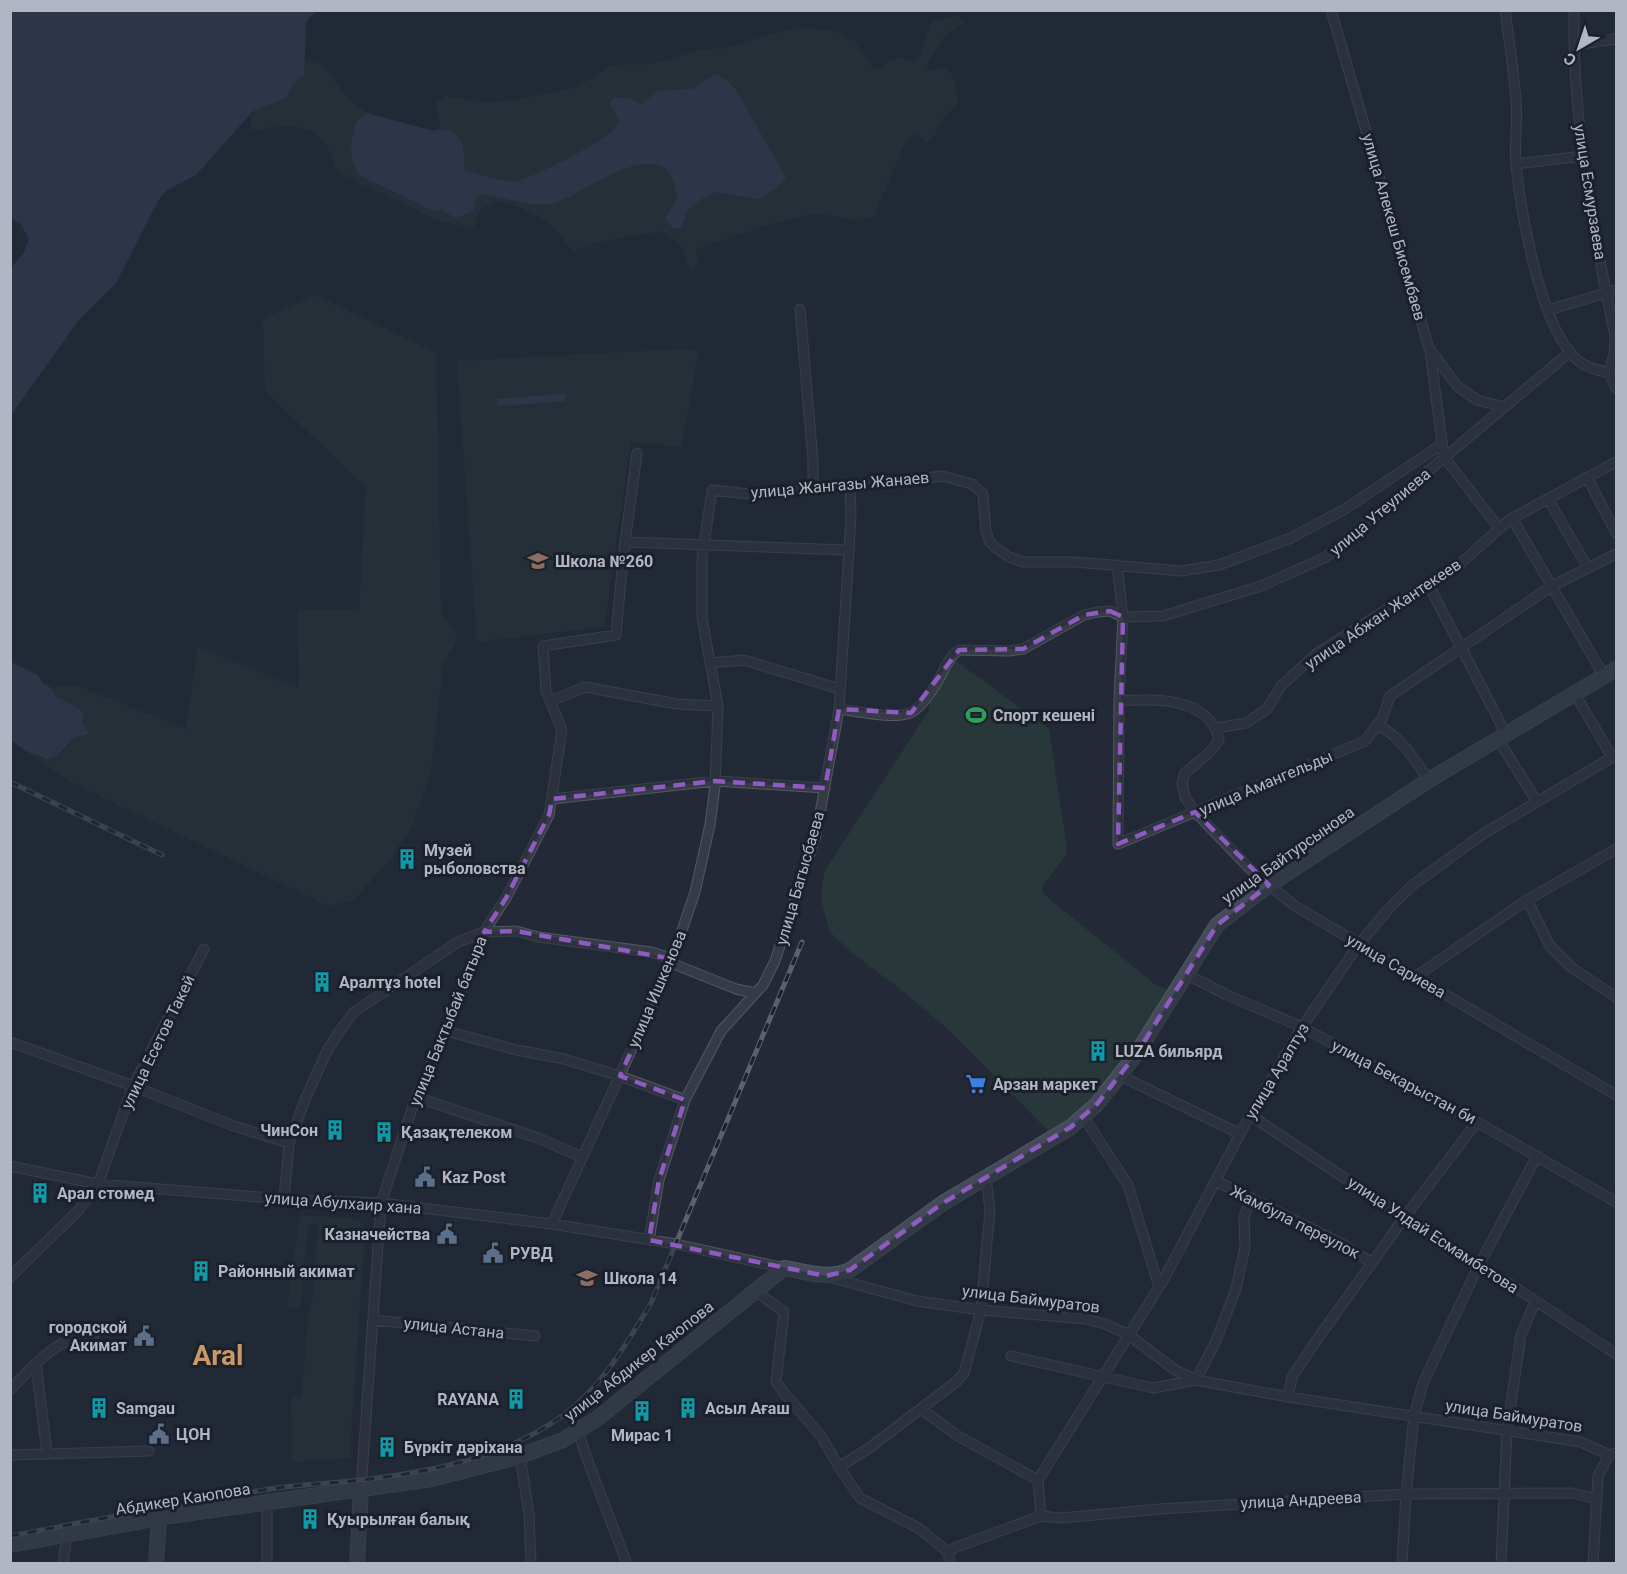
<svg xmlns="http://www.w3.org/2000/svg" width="1627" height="1574" viewBox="0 0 1627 1574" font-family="Roboto,sans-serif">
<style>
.green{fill:#27373a}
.water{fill:#39465e}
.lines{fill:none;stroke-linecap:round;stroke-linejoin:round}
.street-casing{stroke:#535964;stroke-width:11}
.secondary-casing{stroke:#535964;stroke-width:16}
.street{stroke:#363b46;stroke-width:9}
.secondary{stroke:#444a59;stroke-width:14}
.rail-casing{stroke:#5a616f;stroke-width:5}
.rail{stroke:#1b202b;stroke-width:3;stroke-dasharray:9;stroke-linecap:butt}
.marked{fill:none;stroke:#8e5cc0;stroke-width:4.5;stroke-dasharray:12 8;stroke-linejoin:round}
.labels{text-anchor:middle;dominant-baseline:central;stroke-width:6;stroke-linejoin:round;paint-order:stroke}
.street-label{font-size:16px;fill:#b0b6c3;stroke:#1b202b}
.poi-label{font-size:16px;font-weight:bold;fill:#b0b6c3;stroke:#1b202b;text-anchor:start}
.town-label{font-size:28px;font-weight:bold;fill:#c89966;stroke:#1b202b}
</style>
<rect width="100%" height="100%" fill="#232936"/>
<path class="green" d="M958 16 965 22 945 35 926 67 929 71 939 67 949 70 954 79 958 102 937 127 935 136 926 142 914 133 902 149 874 216 855 220 816 213 773 223 696 249 698 264 690 271 682 247 663 231 597 242 573 251 548 221 515 205 497 201 482 208 473 228 436 220 336 171C334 163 331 151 326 144 307 119 277 127 250 131L253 111 285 98 294 83 304 75V59L323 65 347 97 366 113 434 131 440 128 436 103 445 96 488 103 521 99 578 87 611 65 650 64 702 50 724 48 787 30 805 28 838 32 855 41 871 67 878 69C893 58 897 56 915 61L921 54 931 21Z
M316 295 436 353 441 612 458 639 443 664 431 771 411 828 389 861 353 900 328 906 73 783 26 751C33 753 42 760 49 759 65 757 76 735 82 723L74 705 55 697 51 688 75 685 186 729 198 647 299 688 298 609 359 611 366 487 265 391 263 319Z
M682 349 699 350 681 447 631 442 604 627 477 642 457 361Z
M956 661 1049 729 1067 848 1066 855 1042 887V893L1156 985 1171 990C1145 1031 1119 1073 1085 1108 1075 1118 1062 1126 1051 1134L952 1033 904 992 852 953 829 931 821 898 824 872 929 710 928 697 951 662Z
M300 1215 354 1219 362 1222 365 1229 350 1449 352 1458 292 1462 291 1397H302L308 1316 311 1311 319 1224H308L300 1308 287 1307Z"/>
<path class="water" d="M11 10 316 11 306 22 304 75 294 83 285 98 253 111 196 175 167 190 159 199 116 283 78 321 11 415V268L24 252 29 239 21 224 11 218Z
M715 74 725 79 736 90 786 178 777 188 759 199 715 192 701 199 687 211 681 229 672 227 665 219 678 197C676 191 674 181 671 175 651 140 583 193 559 201 531 211 508 196 481 194L475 199 473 211 456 218 441 209 433 211 359 175 352 160 351 143 356 123 366 113 433 131 440 129 454 132 463 146 465 171C481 175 498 181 515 181 529 181 609 139 616 127 618 124 618 121 618 118L610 103 613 98H629L641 105 657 91 692 89Z
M565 394V401L498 406V399Z
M11 662 38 675 42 683 51 688 56 697 74 705 84 713 82 723 89 734 75 737 57 756 47 759 26 751 11 740Z"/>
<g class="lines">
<g class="street-casing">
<path id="street" d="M1331 10 1429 348 1457 386 1477 400 1505 407
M1505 10C1509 41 1514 71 1516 101 1518 122 1514 144 1516 165 1521 213 1539 316 1570 352 1580 366 1593 369 1609 373L1616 388
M1574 10C1572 120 1593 229 1615 336L1614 353 1609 373
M1574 45 1616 39
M1516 164 1583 156
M800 309 813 460V490
M1548 310 1616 290
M1430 351 1444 457 1499 528
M1587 477 1616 533
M1548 499 1588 568
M1512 518 1604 676
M626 542 848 550
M1117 565 1123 617 1119 701 1118 844 1365 741 1382 719 1390 696 1552 586 1616 554
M1428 584 1506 734
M711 663 744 660 840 689
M1575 694 1612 757
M551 701 585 687 677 704 718 706
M1119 701C1155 699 1209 696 1219 740L1210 752 1185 773 1182 783 1185 797 1195 812 1251 870 1295 906 1616 1095
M839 709C857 711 894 720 910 713 921 709 935 687 940 677 945 668 950 655 959 650L1009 651 1023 649 1084 615 1097 612 1110 611 1123 617 1163 616 1261 586 1326 557 1570 352
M1377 725C1402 737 1413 758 1429 780
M1216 728 1246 723 1267 709 1281 686 1316 654 1461 563 1509 520 1616 462
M1498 739 1537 802
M552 799 715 781 825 788
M1527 900 1550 946 1572 968 1616 997
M1186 974 1227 995 1302 1027 1477 1122 1616 1202
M1415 977 1527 900 1616 849
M446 1031 517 1050 564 1059 620 1076 685 1100
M10 1042 133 1086 234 1126 289 1143
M1119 1075 1240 1134
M416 1097 538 1138 582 1157
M1250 1115 1478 1267 1507 1282 1616 1354
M1083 1116 1128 1185 1159 1287
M10 1166 98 1184 284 1199 381 1203 552 1224 676 1244 784 1268
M1216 1181 1344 1245 1372 1263
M284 1199 289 1143 305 1100 327 1051 339 1032 354 1012 458 942 484 932 516 931 538 937 651 952 664 956 671 963 736 989 755 993
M552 1224 671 963 695 892 710 825 715 786 718 706 702 618V558L712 490 749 494 813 490 943 476 972 484 983 494 986 531 989 541 996 548 1009 557 1023 562H1075L1181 571 1219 565 1291 538 1345 509 1442 444
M649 1240 659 1180 685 1100 721 1031 763 985 775 961 816 835 839 709 851 518 850 486
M10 1277 79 1210 98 1184 133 1086 204 949
M829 1277 917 1301 981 1310 1086 1319 1105 1324 1129 1335 1175 1370 1196 1380 1288 1397 1581 1442 1609 1455 1616 1453
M755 1291 784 1312 776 1382 784 1393 821 1436 839 1467 860 1498 920 1529 949 1553
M373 1320 535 1336
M1011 1356 1153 1388 1196 1380 1216 1341 1236 1289 1245 1247 1244 1216 1252 1198
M36 1364 47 1453
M10 1390C29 1371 49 1346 75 1338 81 1337 88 1337 94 1336
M1288 1397 1292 1377 1316 1341 1404 1218 1477 1122
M921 1409 958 1436 1038 1480
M578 1431 586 1456 627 1564
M10 1455 149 1451
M520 1456 529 1514 531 1564
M839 1467 869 1448 956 1382 964 1373 981 1310 990 1210 986 1178
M1038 1480 1164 1279 1250 1115 1302 1027 1359 944 1392 905 1414 884 1483 834 1616 755
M1038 1480 1041 1516
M361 1489 381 1203 416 1097 446 1031 484 932 506 898 549 815 562 730 546 691 543 646 616 635 623 558 637 453
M267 1503V1564
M63 1564 67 1535
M949 1564V1553L954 1548 1041 1516 1061 1518 1160 1509 1406 1494 1572 1493 1597 1499
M1402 1564 1406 1494 1414 1416 1423 1383 1478 1267 1537 1156
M1501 1564 1507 1430 1521 1335 1535 1302
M1593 1564 1598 1476 1609 1455"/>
</g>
<g class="secondary-casing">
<path id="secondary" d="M10 1545 170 1516 432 1479 520 1456 563 1440 598 1418 784 1268C807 1272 828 1280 850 1270L943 1203 1071 1127 1097 1104 1137 1053 1217 925 1269 885 1429 780 1616 669
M156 1564 159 1518
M357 1564 361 1489"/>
</g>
<use href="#street" class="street"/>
<use href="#secondary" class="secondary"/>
<g class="rail-casing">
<path id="rail" d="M10 782 162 855
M10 1536C101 1519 192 1500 284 1487 309 1484 335 1483 361 1480 430 1472 504 1458 562 1416 601 1388 627 1343 651 1303L802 942"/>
</g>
<use href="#rail" class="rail"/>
</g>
<path d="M0 0H1627V1574H0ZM1110 611 1123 617 1118 844 1195 812 1269 885 1217 925 1137 1053 1097 1104 1071 1127 943 1203 850 1270 826 1276 649 1240 659 1180 685 1100 620 1076 673 959 516 931 484 932 506 898 549 815 552 799 715 781 825 788 839 709 911 713 959 650 1023 649 1084 615Z" fill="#232936" fill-opacity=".55" fill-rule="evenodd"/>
<path class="marked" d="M1110 611 1123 617 1118 844 1195 812 1269 885 1217 925 1137 1053 1097 1104 1071 1127 943 1203 850 1270 826 1276 649 1240 659 1180 685 1100 620 1076 673 959 516 931 484 932 506 898 549 815 552 799 715 781 825 788 839 709 911 713 959 650 1023 649 1084 615Z"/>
<defs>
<g id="school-bare" transform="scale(1.62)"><path d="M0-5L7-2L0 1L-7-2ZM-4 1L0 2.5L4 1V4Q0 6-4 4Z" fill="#8d6e63" stroke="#1b202b" stroke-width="2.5" paint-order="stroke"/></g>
<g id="stadium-bare" transform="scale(1.62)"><path d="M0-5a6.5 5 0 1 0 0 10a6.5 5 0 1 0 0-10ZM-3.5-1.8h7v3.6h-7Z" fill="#2e9e5b" stroke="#1b202b" stroke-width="2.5" paint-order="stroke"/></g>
<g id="building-bare" transform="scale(1.62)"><path d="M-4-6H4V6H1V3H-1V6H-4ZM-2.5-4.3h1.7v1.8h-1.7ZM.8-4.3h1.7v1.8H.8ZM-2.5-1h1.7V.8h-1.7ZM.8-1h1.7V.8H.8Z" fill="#0f9aa8" stroke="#1b202b" stroke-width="2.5" paint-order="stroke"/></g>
<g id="supermarket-bare" transform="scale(1.62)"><path d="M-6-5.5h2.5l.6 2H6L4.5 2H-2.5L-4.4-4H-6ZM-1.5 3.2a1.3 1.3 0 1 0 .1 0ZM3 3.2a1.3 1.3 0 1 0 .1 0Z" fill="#3f7fe0" stroke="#1b202b" stroke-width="2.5" paint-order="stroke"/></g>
<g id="civic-bare" transform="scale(1.62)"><path d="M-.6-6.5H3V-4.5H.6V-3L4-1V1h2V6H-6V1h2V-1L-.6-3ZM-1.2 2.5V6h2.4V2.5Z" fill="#5c6f8a" stroke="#1b202b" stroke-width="2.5" paint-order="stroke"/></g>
</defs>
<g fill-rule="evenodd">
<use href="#school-bare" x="538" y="561"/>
<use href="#stadium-bare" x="976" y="715"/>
<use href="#building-bare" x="407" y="859"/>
<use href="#building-bare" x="322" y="982"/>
<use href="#building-bare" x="1098" y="1051"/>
<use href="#supermarket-bare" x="976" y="1084"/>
<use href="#building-bare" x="335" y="1130"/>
<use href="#building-bare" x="384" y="1132"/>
<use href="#civic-bare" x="425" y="1177"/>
<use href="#building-bare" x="40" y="1193"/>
<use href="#civic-bare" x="447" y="1234"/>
<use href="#civic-bare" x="493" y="1253"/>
<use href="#building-bare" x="201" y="1271"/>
<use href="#school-bare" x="587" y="1278"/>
<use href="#civic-bare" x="144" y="1336"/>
<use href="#building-bare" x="516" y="1399"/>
<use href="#building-bare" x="99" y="1408"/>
<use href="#building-bare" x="688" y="1408"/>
<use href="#building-bare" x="642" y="1411"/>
<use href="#civic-bare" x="159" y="1434"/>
<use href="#building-bare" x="387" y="1447"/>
<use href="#building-bare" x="310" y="1519"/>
</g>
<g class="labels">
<g class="street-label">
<text transform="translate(1590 192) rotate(81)">улица Есмурзаева</text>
<text transform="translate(1394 227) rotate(74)">улица Алекеш Бисембаев</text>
<text transform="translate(840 485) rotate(-5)">улица Жангазы Жанаев</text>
<text transform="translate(1380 512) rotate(-40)">улица Утеулиева</text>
<text transform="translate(1383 614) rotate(-34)">улица Абжан Жантекеев</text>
<text transform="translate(1266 783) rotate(-23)">улица Амангельды</text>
<text transform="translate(1288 855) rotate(-35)">улица Байтурсынова</text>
<text transform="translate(800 878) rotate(-74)">улица Багысбаева</text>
<text transform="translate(1396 966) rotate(30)">улица Сариева</text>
<text transform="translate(657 989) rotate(-67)">улица Ишкенова</text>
<text transform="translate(448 1021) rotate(-68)">улица Бактыбай батыра</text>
<text transform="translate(158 1042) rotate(-64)">улица Есетов Такей</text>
<text transform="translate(1277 1071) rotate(-59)">улица Аралтуз</text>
<text transform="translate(1404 1082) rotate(28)">улица Бекарыстан би</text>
<text transform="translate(343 1203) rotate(4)">улица Абулхаир хана</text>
<text transform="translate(1295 1222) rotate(27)">Жамбула переулок</text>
<text transform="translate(1433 1235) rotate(33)">улица Улдай Есмамбетова</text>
<text transform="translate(1031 1299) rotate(7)">улица Баймуратов</text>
<text transform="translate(454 1328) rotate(6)">улица Астана</text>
<text transform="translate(639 1361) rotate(-38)">улица Абдикер Каюпова</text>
<text transform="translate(1514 1416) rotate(9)">улица Баймуратов</text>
<text transform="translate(183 1499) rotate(-9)">Абдикер Каюпова</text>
<text transform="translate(1301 1500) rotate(-3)">улица Андреева</text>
</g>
<g class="poi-label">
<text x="555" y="561">Школа №260</text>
<text x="993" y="715">Спорт кешені</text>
<text x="424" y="850">Музей<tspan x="424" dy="18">рыболовства</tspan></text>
<text x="339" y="982">Аралтұз hotel</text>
<text x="1115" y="1051">LUZA бильярд</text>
<text x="993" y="1084">Арзан маркет</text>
<text x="318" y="1130" text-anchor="end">ЧинСон</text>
<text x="401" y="1132">Қазақтелеком</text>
<text x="442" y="1177">Kaz Post</text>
<text x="57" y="1193">Арал стомед</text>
<text x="430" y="1234" text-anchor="end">Казначейства</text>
<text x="510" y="1253">РУВД</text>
<text x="218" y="1271">Районный акимат</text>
<text x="604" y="1278">Школа 14</text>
<text x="127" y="1327" text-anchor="end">городской<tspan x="127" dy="18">Акимат</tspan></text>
<text x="499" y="1399" text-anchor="end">RAYANA</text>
<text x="116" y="1408">Samgau</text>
<text x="705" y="1408">Асыл Ағаш</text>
<text x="176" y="1434">ЦОН</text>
<text x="642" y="1435" text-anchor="middle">Мирас 1</text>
<text x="404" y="1447">Бүркіт дәріхана</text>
<text x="327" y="1519">Қуырылған балық</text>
</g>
<g class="town-label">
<text x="218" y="1355">Aral</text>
</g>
</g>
<rect width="1627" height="1574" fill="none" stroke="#b0b6c3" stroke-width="24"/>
<g transform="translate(1579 48) rotate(219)" stroke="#1b202b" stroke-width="4.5" paint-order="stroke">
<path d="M0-4.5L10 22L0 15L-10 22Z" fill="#b0b6c3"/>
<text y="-9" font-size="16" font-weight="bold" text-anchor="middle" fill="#b0b6c3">С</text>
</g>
</svg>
